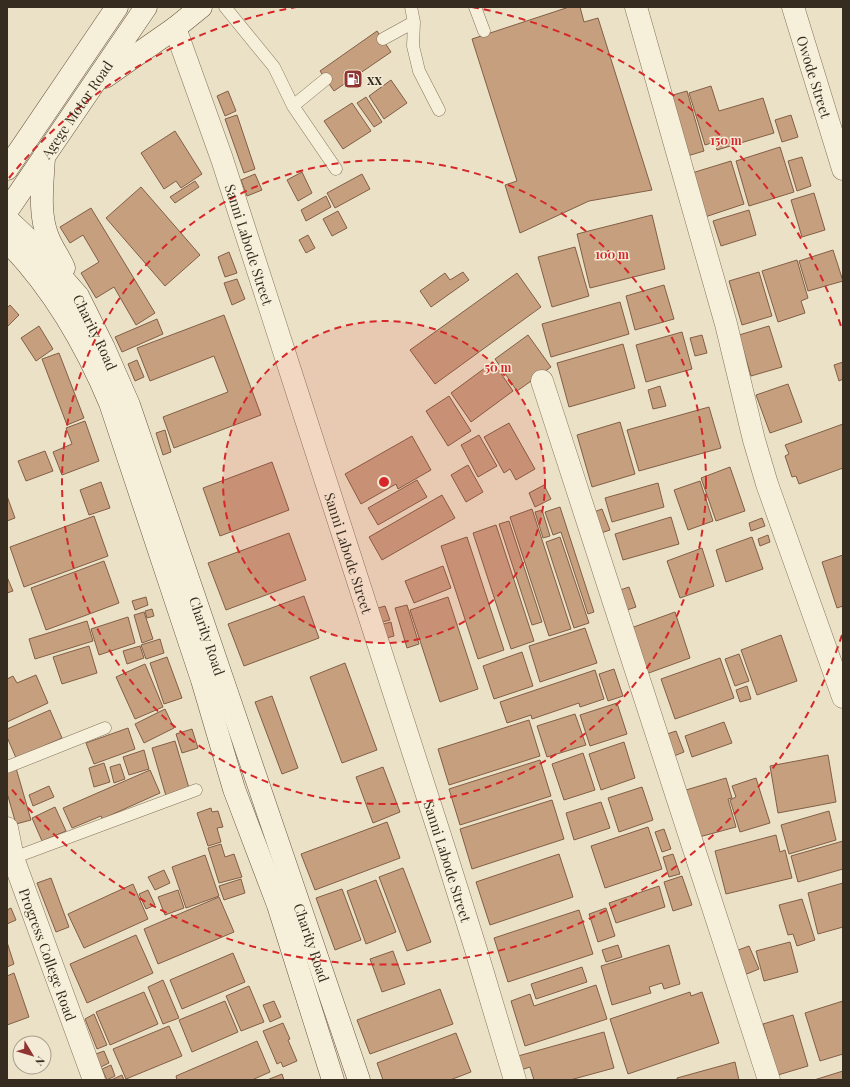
<svg xmlns="http://www.w3.org/2000/svg" width="850" height="1087" viewBox="0 0 850 1087" font-family="'Playfair Display',serif">
<style>
.building{fill:#c69f7f;stroke:#825f45}
.lines{fill:none;stroke-linecap:round;stroke-linejoin:round}
.lane-casing{stroke:#85745d;stroke-width:13}
.street-casing{stroke:#85745d;stroke-width:23}
.secondary-casing{stroke:#675540;stroke-width:23}
.lane{stroke:#f6efd9;stroke-width:12}
.street{stroke:#f6efd9;stroke-width:22}
.secondary{stroke:#f6efd9;stroke-width:22}
.ring{fill:none;stroke:#d62828;stroke-width:2;stroke-dasharray:7 5}
.labels{text-anchor:middle;dominant-baseline:central;stroke-width:3;stroke-linejoin:round;paint-order:stroke}
.street-label{font-size:14px;fill:#362c20;stroke:#f3ebd5}
.poi-label{font-size:14px;font-weight:bold;fill:#362c20;stroke:#f3ebd5;text-anchor:start}
.centre{fill:#d62828;stroke:#f3ebd5;stroke-width:2}
.ring-label{font-size:12px;text-anchor:middle;font-weight:bold;fill:#d62828;stroke:#f3ebd5;stroke-width:3;stroke-linejoin:round;paint-order:stroke}
</style>
<rect width="100%" height="100%" fill="#ebe1c6"/>
<path class="building" d="M569 7H580L584 22 598 18 652 190 589 201 520 233 505 185 517 181 472 39Z
M377 31 391 52 334 91 320 71Z
M391 80 407 103 384 119 369 96Z
M711 86 719 111 763 98 774 133 717 150 715 142 705 145 689 93Z
M228 91 236 111 225 116 217 96Z
M687 91 704 151 684 157 666 97Z
M366 97 382 122 374 127 357 103Z
M352 103 371 131 343 149 324 121Z
M237 115 255 169 244 173 225 119Z
M791 115 798 137 782 142 775 120Z
M175 131 202 174 181 188 176 181 164 189 141 153Z
M780 147 794 192 749 206 736 161Z
M802 157 811 186 797 191 788 161Z
M731 161 744 204 705 217 692 173Z
M302 172 312 193 298 201 287 180Z
M255 174 262 190 247 196 241 180Z
M362 174 370 189 335 208 327 193Z
M195 181 199 187 175 203 170 197Z
M141 187 200 255 165 286 106 218Z
M814 193 825 230 802 237 791 200Z
M326 196 331 207 306 221 301 210Z
M91 208 155 313 136 325 114 287 96 298 81 273 99 262 83 235 70 243 60 227Z
M749 210 756 235 721 246 713 221Z
M338 211 347 228 332 236 323 219Z
M652 215 665 269 590 288 577 234Z
M308 235 315 248 306 253 299 240Z
M575 247 589 296 552 307 538 257Z
M833 250 843 281 808 291 799 261Z
M229 252 237 273 225 277 218 257Z
M797 260 808 298 801 301 805 313 778 322 762 271Z
M463 272 469 280 431 307 420 291 445 273 450 280Z
M759 272 772 316 742 325 729 281Z
M517 273 541 307 435 384 410 350Z
M237 279 245 299 232 305 224 283Z
M664 285 674 319 635 330 626 296Z
M620 302 629 334 551 357 542 324Z
M10 305 19 315 7 327V308Z
M224 315 261 415 174 448 163 417 228 392 214 356 150 381 137 348Z
M157 319 163 334 122 352 115 337Z
M39 326 53 349 36 361 21 338Z
M769 326 782 367 751 376 739 335Z
M682 332 692 369 646 382 636 345Z
M528 335 551 367 517 391 495 359Z
M702 335 707 353 695 356 690 338Z
M623 344 635 388 569 407 557 363Z
M59 353 84 418 67 425 42 359Z
M137 360 144 377 135 381 128 364Z
M493 362 513 391 471 422 451 393Z
M843 362V379L839 381 834 365Z
M788 384 802 422 770 433 756 395Z
M660 386 666 406 653 409 648 390Z
M449 396 471 431 448 446 426 411Z
M709 407 721 448 639 471 627 430Z
M85 421 99 461 62 475 53 452 72 444 66 428Z
M620 422 635 474 592 487 577 435Z
M509 423 535 469 516 480 510 469 504 473 484 437Z
M843 424V468L799 484 796 476 792 477 785 456 789 454 785 445Z
M165 430 171 452 163 455 156 433Z
M479 435 497 466 478 477 461 445Z
M412 436 431 470 398 489 396 484 361 504 345 474Z
M45 451 53 471 26 481 18 461Z
M272 462 289 510 220 536 203 488Z
M468 465 483 492 466 502 451 475Z
M730 467 745 511 716 521 701 478Z
M417 480 427 497 378 525 368 508Z
M700 481 713 521 688 530 674 490Z
M101 482 110 508 89 515 80 490Z
M658 483 664 507 612 522 605 498Z
M544 485 551 499 535 507 529 493Z
M442 495 455 518 382 560 369 537Z
M7 496 15 518 7 521Z
M560 507 594 612 588 614 561 532 553 535 545 512Z
M532 509 571 629 549 636 510 517Z
M602 509 610 530 598 534 591 513Z
M542 510 550 536 543 538 535 512Z
M94 516 108 556 24 587 10 547Z
M671 517 679 544 623 560 615 534Z
M762 518 765 526 751 531 749 523Z
M509 521 542 622 532 625 499 524Z
M496 525 534 641 511 649 473 533Z
M289 533 306 580 226 610 208 563Z
M768 535 770 542 760 546 758 539Z
M467 537 504 650 478 659 441 546Z
M560 537 589 623 574 628 546 542Z
M752 537 763 569 726 582 716 550Z
M702 548 714 586 680 598 667 561Z
M843 555V606L837 608 822 562Z
M104 561 119 603 46 630 31 588Z
M443 566 451 588 414 603 405 581Z
M7 577 13 591 7 593Z
M629 587 636 607 627 610 620 590Z
M304 596 319 638 244 666 228 624Z
M146 597 148 605 135 610 132 601Z
M448 597 478 689 440 702 410 610Z
M407 605 419 644 407 648 395 608Z
M385 606 390 620 375 624 371 610Z
M152 609 154 616 147 618 145 611Z
M144 612 153 639 142 643 134 615Z
M675 612 690 658 646 674 631 628Z
M128 617 135 643 99 655 91 629Z
M87 621 93 641 35 659 29 639Z
M391 622 394 636 379 640 376 626Z
M585 628 597 663 540 682 529 646Z
M781 635 797 681 757 695 741 650Z
M160 639 164 653 146 659 141 645Z
M89 646 97 673 62 684 53 657Z
M140 646 144 658 127 664 123 651Z
M522 652 533 686 494 699 483 666Z
M739 654 749 681 735 686 725 659Z
M167 657 182 698 164 704 150 663Z
M720 658 734 698 675 719 661 679Z
M345 663 377 750 342 763 310 677Z
M145 664 163 707 135 719 116 677Z
M614 669 623 696 608 701 599 674Z
M595 670 604 699 580 707 579 703 532 719 531 715 507 723 500 702Z
M36 675 48 703 7 722V679L13 676 17 683Z
M747 686 751 699 740 702 736 690Z
M272 696 298 768 282 774 255 702Z
M617 703 627 734 590 746 580 715Z
M165 709 174 728 144 743 135 724Z
M50 710 62 738 16 758 7 737V729Z
M575 714 586 745 547 757 537 726Z
M529 720 540 756 449 785 438 749Z
M724 722 732 743 692 757 685 736Z
M128 728 135 749 94 764 86 743Z
M192 729 198 748 182 753 176 734Z
M676 731 684 752 674 756 667 734Z
M175 741 189 788 166 796 152 748Z
M624 742 635 778 601 790 589 754Z
M144 750 149 769 129 775 123 757Z
M583 753 595 790 564 800 552 764Z
M828 755 836 802 778 813 770 766Z
M540 760 551 796 460 825 449 789Z
M104 763 110 782 94 787 89 768Z
M120 764 125 779 114 783 110 767Z
M383 767 400 812 373 823 356 777Z
M16 768 31 820 16 824 7 793V770Z
M150 770 160 793 102 819 101 816 72 828 63 808Z
M726 778 732 798 728 799 736 827 699 837 686 790Z
M756 778 770 823 740 832 730 800 736 797 732 786Z
M49 786 54 797 33 806 29 795Z
M642 787 653 820 619 832 608 798Z
M552 800 564 839 472 869 460 829Z
M601 802 610 828 574 840 566 813Z
M55 807 66 831 42 841 32 818Z
M211 808 212 812 218 811 223 827 217 828 221 842 208 846 197 813Z
M829 811 836 840 789 854 781 825Z
M387 822 400 858 315 890 301 854Z
M648 827 662 869 605 888 591 846Z
M664 829 671 849 662 852 655 832Z
M776 835 780 852 785 850 792 878 726 894 715 851Z
M843 841V869L798 882 791 856Z
M221 844 225 857 234 854 242 877 219 883 208 848Z
M559 854 573 897 490 925 476 882Z
M673 854 680 874 669 877 663 857Z
M205 855 219 896 186 908 172 867Z
M403 868 431 942 407 951 379 877Z
M164 870 170 883 155 890 148 877Z
M682 876 692 905 673 911 664 882Z
M51 878 69 927 56 932 37 883Z
M241 879 245 893 224 900 219 886Z
M376 880 396 932 366 944 347 891Z
M843 883V927L818 934 808 893Z
M133 884 148 919 84 948 68 914Z
M659 886 665 907 616 923 609 903Z
M342 889 361 940 335 950 316 898Z
M148 890 155 905 146 909 139 894Z
M178 890 184 908 165 915 158 897Z
M219 897 234 932 158 964 144 929Z
M802 899 815 940 797 946 793 934 788 935 779 905Z
M11 908 16 920 7 924V910Z
M606 908 615 936 598 942 589 914Z
M579 910 593 954 508 982 494 938Z
M136 935 153 973 87 1003 70 964Z
M7 942 14 964 7 967Z
M790 942 798 972 764 981 756 951Z
M618 945 622 957 606 962 602 950Z
M669 945 680 984 664 989 662 983 649 987 651 993 612 1005 601 966Z
M749 946 759 969 742 976 733 952Z
M393 951 405 984 382 992 370 959Z
M233 953 245 982 182 1009 170 980Z
M582 967 587 982 536 999 531 984Z
M14 973 29 1017 7 1025V976Z
M163 980 179 1018 163 1024 148 987Z
M596 985 607 1019 525 1046 511 1001 530 994 534 1006Z
M249 986 264 1022 241 1031 226 996Z
M440 989 453 1024 370 1054 357 1020Z
M144 992 158 1024 110 1045 96 1012Z
M690 992 691 996 702 992 719 1043 628 1074 610 1019Z
M225 1001 238 1032 192 1052 179 1020Z
M274 1001 281 1017 270 1022 263 1005Z
M843 1001V1054L820 1061 805 1013Z
M94 1014 107 1045 97 1049 85 1019Z
M793 1015 808 1066 778 1075 763 1024Z
M283 1023 290 1039 288 1040 297 1061 283 1067 281 1062 277 1064 263 1031Z
M169 1026 182 1056 126 1079 113 1049Z
M604 1032 614 1068 570 1080H534L530 1067 521 1070 518 1056Z
M456 1033 471 1072 450 1080H383L377 1063Z
M257 1041 270 1072 252 1080H177L176 1076Z
M104 1051 109 1063 99 1068 93 1055Z
M735 1062 739 1080H677V1078Z
M111 1065 115 1076 107 1080 102 1069Z
M843 1071V1080H814Z
M282 1074 284 1080H267Z
M122 1075 124 1080H111Z"/>
<g class="lines">
<g class="lane-casing">
<path id="lane" d="M225 7 274 67 293 106 336 169
M411 7 414 22 413 46 419 71 439 110
M475 7 484 31
M383 39 414 22
M293 106 326 79
M7 767 105 728
M13 858 196 790"/>
</g>
<g class="street-casing">
<g id="street">
<path d="M636 7 726 324 754 440 767 484 843 697"/>
<path id="s1" d="M793 7 843 169"/>
<path id="s2" d="M175 28 222 159 445 851 477 953 515 1080"/>
<path d="M542 381 769 1080"/>
<path id="s3" d="M7 828 13 858 94 1080"/>
</g>
</g>
<g class="secondary-casing">
<g id="secondary">
<path d="M105 77 175 28 201 7"/>
<path d="M44 156C43 182 38 213 48 237 52 248 60 258 64 268"/>
<path d="M7 169 117 7"/>
<path id="s4" d="M7 211 146 7"/>
<path id="s5" d="M7 219 28 239 78 296 104 348 129 405 359 1080"/>
<path d="M7 241C53 288 85 343 110 403L202 680 234 789 278 905 333 1080"/>
</g>
</g>
<use href="#lane" class="lane"/>
<use href="#street" class="street"/>
<use href="#secondary" class="secondary"/>
</g>
<circle cx="384" cy="482" r="161" fill="#d62828" fill-opacity=".12"/>
<g class="ring">
<circle cx="384" cy="482" r="161"/>
<circle cx="384" cy="482" r="322"/>
<path d="M842 635A483 483 0 0 1 9 786M9 178A483 483 0 0 1 296 7M472 7A483 483 0 0 1 842 329"/>
</g>
<defs>
<g id="fuel-square" transform="scale(1)"><rect x="-9" y="-9" width="18" height="18" rx="4" fill="#903432" stroke="#f3ebd5"/><path d="M-5.5-6h7V0h2V4h1.3V-2.5L3-4.5l.8-.8L6-3V5H2.5V1h-1V6h-7ZM-4.2-4.7v3.2H.2V-4.7Z" fill="#fff"/></g>
</defs>
<g fill-rule="evenodd">
<use href="#fuel-square" x="353" y="79"/>
</g>
<g class="labels">
<g class="street-label">
<text stroke="none"><textPath href="#s1" startOffset="73">Owode Street</textPath></text>
<text stroke="none"><textPath href="#s4" startOffset="123">Agege Motor Road</textPath></text>
<text stroke="none"><textPath href="#s2" startOffset="229">Sanni Labode Street</textPath></text>
<text stroke="none"><textPath href="#s5" startOffset="145">Charity Road</textPath></text>
<text stroke="none"><textPath href="#s2" startOffset="553">Sanni Labode Street</textPath></text>
<text stroke="none"><textPath href="#s5" startOffset="469">Charity Road</textPath></text>
<text stroke="none"><textPath href="#s2" startOffset="877">Sanni Labode Street</textPath></text>
<text stroke="none"><textPath href="#s5" startOffset="793">Charity Road</textPath></text>
<text stroke="none"><textPath href="#s3" startOffset="133">Progress College Road</textPath></text>
</g>
<g class="poi-label">
<text x="367" y="79">xx</text>
</g>
</g>
<circle cx="384" cy="482" r="6" class="centre"/>
<g class="ring-label">
<text x="726" y="145">150 m</text>
<text x="612" y="259">100 m</text>
<text x="498" y="372">50 m</text>
</g>
<rect width="850" height="1087" fill="none" stroke="#362c20" stroke-width="16"/>
<g transform="translate(32 1055) rotate(128)"><circle r="19" fill="#f3ebd5" stroke="#a79f8d"/>
<path d="M0-3L7 15L0 10L-7 15Z" fill="#903432"/>
<text y="-6" font-size="11" font-weight="bold" text-anchor="middle" fill="#362c20">N</text>
</g>
</svg>
